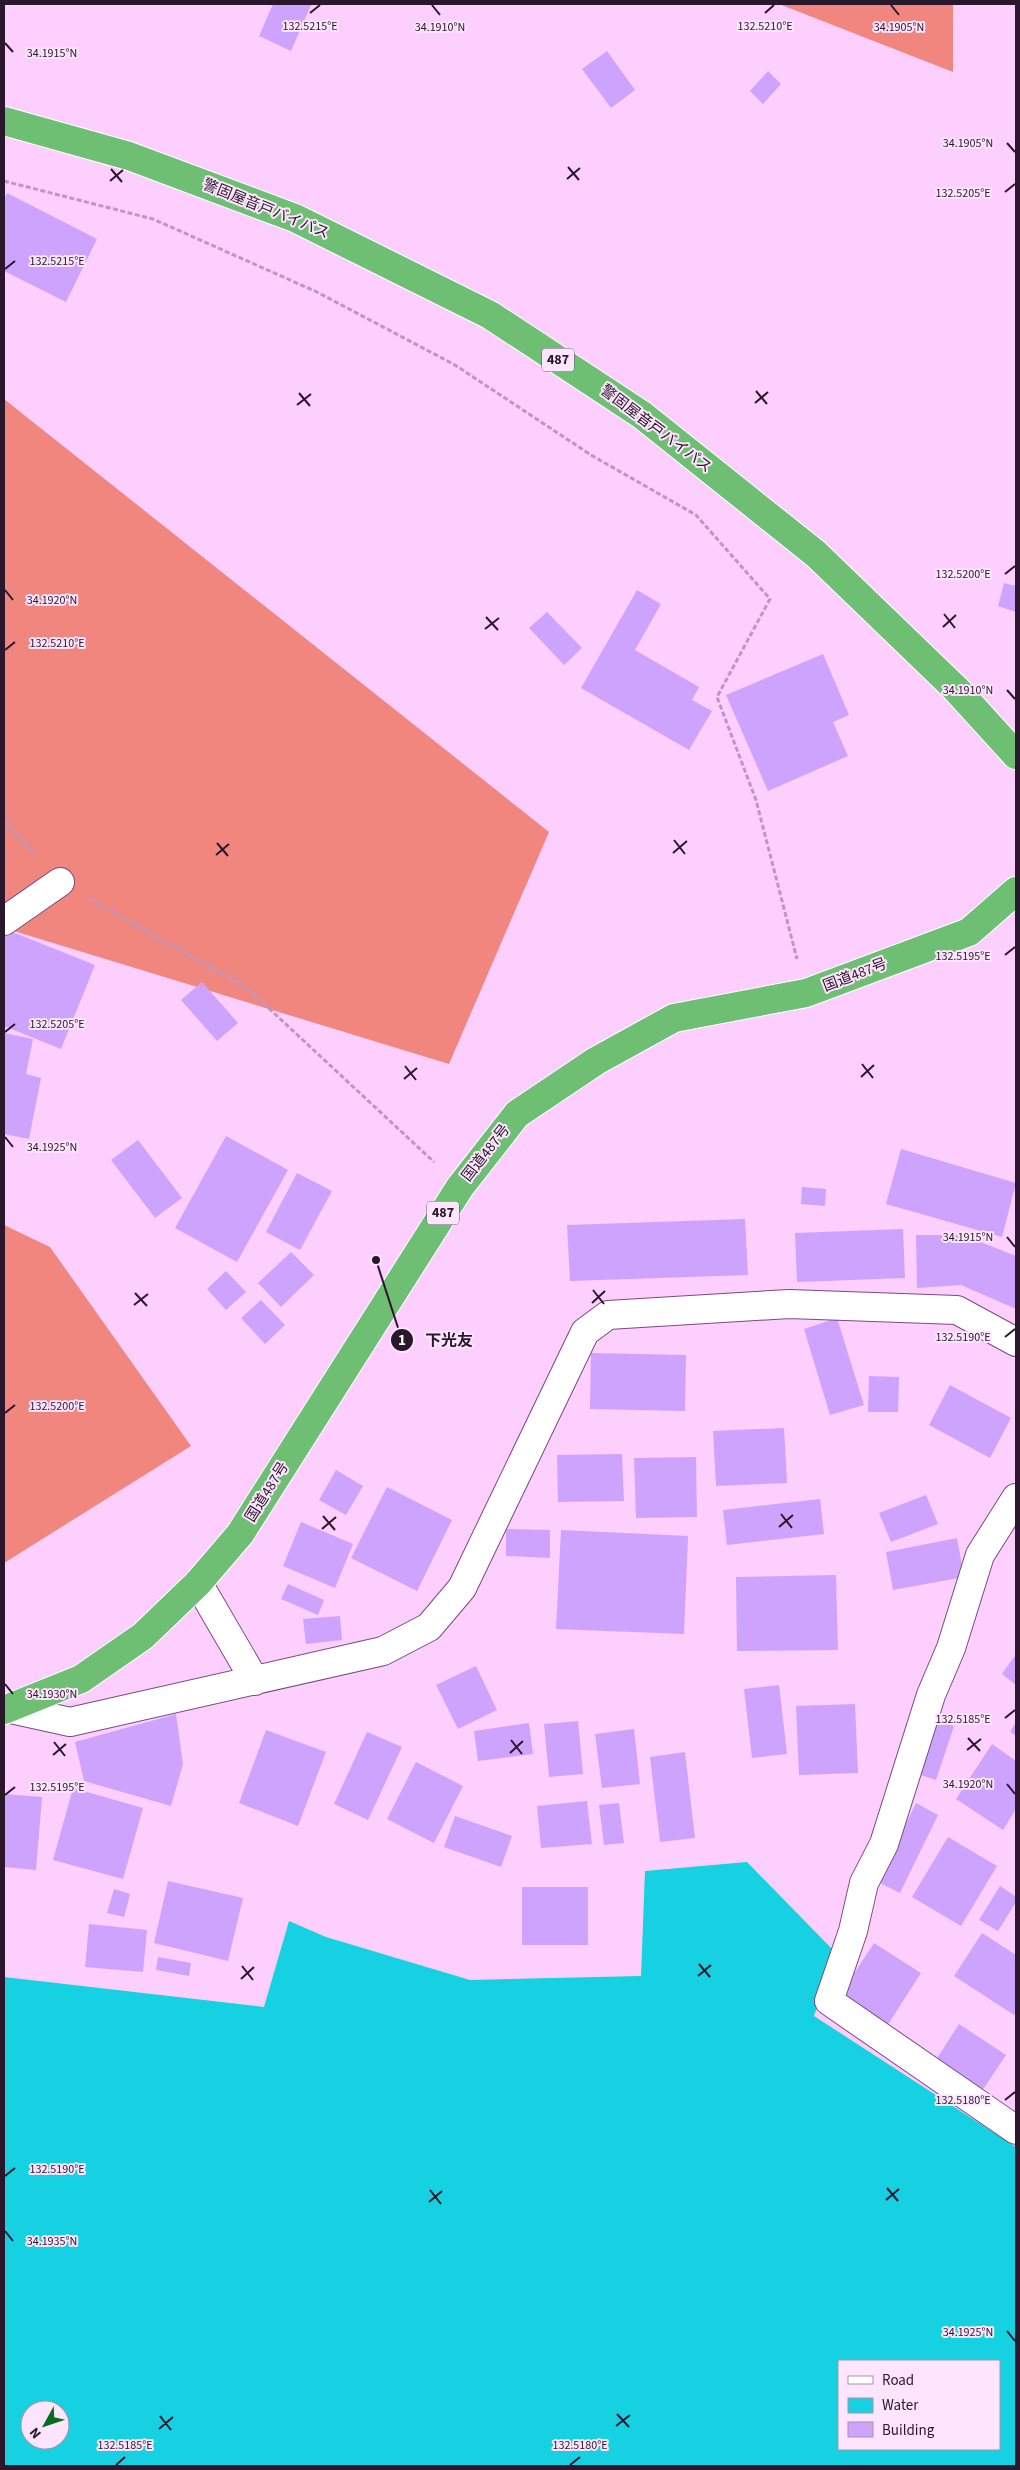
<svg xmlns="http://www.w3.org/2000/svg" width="1020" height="2470" viewBox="0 0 1020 2470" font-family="'Source Sans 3','Noto Sans JP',sans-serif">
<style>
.forest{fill:#f1867f}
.water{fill:#15d1e1;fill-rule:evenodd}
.building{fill:#cda3fd}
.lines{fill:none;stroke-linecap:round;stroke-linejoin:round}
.minor-casing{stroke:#7b4a7e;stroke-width:30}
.trunk-casing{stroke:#fff;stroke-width:30}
.path{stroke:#bd97bf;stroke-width:3;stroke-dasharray:5 2.5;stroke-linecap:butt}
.minor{stroke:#fff;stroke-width:28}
.trunk{stroke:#6ebe74;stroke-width:28}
.ticks{fill:none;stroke:#2b172c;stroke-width:2}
.labels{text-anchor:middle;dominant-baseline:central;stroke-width:4;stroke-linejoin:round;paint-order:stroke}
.shield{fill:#fce5fd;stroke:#6a556b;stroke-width:1}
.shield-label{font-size:14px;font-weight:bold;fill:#2b172c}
.street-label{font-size:15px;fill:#2b172c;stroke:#fce5fd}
.ticks-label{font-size:12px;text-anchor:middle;fill:#2b172c;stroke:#fce5fd;stroke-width:4;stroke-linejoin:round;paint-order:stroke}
.leader{fill:none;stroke:#2b172c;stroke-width:2}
.callout-dot{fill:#2b172c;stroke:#fce5fd;stroke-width:2}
.mark-label{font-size:15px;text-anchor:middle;font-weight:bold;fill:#fff}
.callout-label{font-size:16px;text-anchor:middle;font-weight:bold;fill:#2b172c;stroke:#fce5fd;stroke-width:4;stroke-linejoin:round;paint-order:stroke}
</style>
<rect width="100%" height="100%" fill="#fdcfff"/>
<path class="forest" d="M779 4H953V72Z
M4 399 549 832 449 1064 4 928Z
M4 1225 50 1247 191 1446 4 1563Z"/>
<path class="water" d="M747 1862 835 1952 814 2016 1016 2147V2466H4V1977L264 2007 289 1921 326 1937 470 1980 641 1976 645 1871ZM839 2361H999V2449H839ZM30 2410H60V2440H30Z"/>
<path class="building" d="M273 4 311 5 291 51 259 36Z
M607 51 635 90 611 108 582 69Z
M768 71 781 84 763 104 750 91Z
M7 193 97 239 66 302 4 271V200Z
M1004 583 1016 586V612L998 606Z
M637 590 661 604 635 650 699 687 692 700 712 711 689 750 581 688Z
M547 612 582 648 564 665 529 628Z
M823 654 849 715 833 722 848 756 768 791 726 695Z
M5 929 95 965 61 1049 4 1026Z
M202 982 238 1023 217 1041 181 1000Z
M4 1033 33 1039 26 1074 41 1078 29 1139 4 1134Z
M226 1136 288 1170 237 1262 175 1228Z
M138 1140 182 1198 155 1218 111 1160Z
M901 1149 1016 1183 1002 1237 886 1204Z
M297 1173 332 1191 300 1250 266 1232Z
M802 1187 826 1189 825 1206 801 1204Z
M745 1219 748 1275 570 1281 567 1225Z
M903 1229 905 1278 797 1282 795 1233Z
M916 1235H963L1016 1256V1309L961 1285 917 1288Z
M291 1252 314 1275 281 1307 258 1283Z
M226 1271 246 1292 226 1310 207 1289Z
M261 1300 285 1325 265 1344 241 1318Z
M837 1318 864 1405 830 1415 804 1329Z
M591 1353 686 1355 685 1411 590 1409Z
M869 1376 899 1377 898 1412H868Z
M950 1385 1011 1418 990 1458 929 1425Z
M784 1428 787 1483 716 1486 713 1431Z
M622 1454 624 1501 558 1502 557 1455Z
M696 1457 697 1517 636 1518 634 1458Z
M336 1470 363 1486 346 1515 319 1500Z
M387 1487 452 1520 417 1591 351 1558Z
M926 1495 938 1524 891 1542 879 1513Z
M820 1499 824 1534 727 1545 723 1510Z
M301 1522 353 1544 335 1588 283 1566Z
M506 1529 550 1530V1558L506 1556Z
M561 1530 688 1536 684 1634 556 1629Z
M957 1538 964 1577 893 1590 886 1552Z
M836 1575 838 1650 737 1651 736 1577Z
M288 1584 324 1600 318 1615 281 1599Z
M340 1616 342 1640 306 1644 303 1619Z
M1016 1654V1685L1002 1674Z
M476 1666 497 1710 458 1729 436 1685Z
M779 1685 787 1754 752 1758 744 1689Z
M855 1704 858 1773 799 1775 796 1706Z
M176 1714 183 1764 171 1806 84 1781 75 1742Z
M933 1719 954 1726 936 1780 915 1773Z
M578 1721 583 1774 549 1777 544 1724Z
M1016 1722V1736L1010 1732Z
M529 1723 533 1754 478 1761 474 1731Z
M634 1729 640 1784 602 1788 595 1734Z
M266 1730 326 1752 298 1826 239 1803Z
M367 1732 402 1747 368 1820 334 1804Z
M992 1744 1016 1761V1809L1003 1830 956 1799Z
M685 1752 695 1838 660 1842 650 1757Z
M416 1762 463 1786 434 1843 387 1819Z
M73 1788 143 1808 123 1879 53 1860Z
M4 1794 42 1797 36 1870 4 1867Z
M587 1801 592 1844 541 1848 537 1806Z
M619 1803 624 1843 604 1845 599 1805Z
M916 1803 938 1815 900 1893 878 1882Z
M455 1816 512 1836 501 1867 444 1847Z
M948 1837 997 1866 961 1926 912 1897Z
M168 1881 243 1898 228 1961 154 1943Z
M1000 1886 1016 1897V1902L998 1931 979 1920Z
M522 1887H588V1945H522Z
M114 1889 130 1894 124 1917 107 1913Z
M89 1924 147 1930 143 1972 85 1967Z
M982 1933 1016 1955V2011L1014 2015 954 1976Z
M874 1943 921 1973 887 2026 840 1995Z
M158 1957 191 1963 189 1976 156 1970Z
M959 2024 1006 2055 982 2091 936 2060Z"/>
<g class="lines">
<g class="minor-casing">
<path id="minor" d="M4 921 60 882
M1016 1498 980 1555 951 1648 931 1695 884 1844 864 1883 853 1931 829 2001 1016 2130
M198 1583 255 1681
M11 1709 70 1722 383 1651 429 1627 462 1588 585 1332 608 1315 789 1304 957 1310 1016 1342"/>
</g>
<g class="trunk-casing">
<path id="trunk" d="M4 121 129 156 295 218 490 315 642 415 816 554 956 689 1016 755
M4 1710 81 1679 143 1636 198 1583 240 1534 460 1187 517 1114 596 1061 674 1018 806 993 969 932 1016 891"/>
</g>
<path class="path" d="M4 181 153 219 317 292 455 365 591 455 696 515 770 599 717 697 756 800 797 959
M4 820 35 855
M90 899 247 988 434 1162"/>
<use href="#minor" class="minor"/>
<use href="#trunk" class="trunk"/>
</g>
<path class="ticks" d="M432 5 440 15M891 5 899 15M310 13 320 5M765 13 774 5M5 43 13 52M1007 143 1015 152M568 167 579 180M111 169 122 182M567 179 580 168M110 181 123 170M1005 192 1015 184M5 269 15 261M756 391 767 404M299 393 310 406M755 403 768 392M297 405 311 394M1005 574 1015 566M5 590 13 600M944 614 955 628M486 617 498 630M943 627 956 615M485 629 499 618M5 650 15 642M1007 690 1015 699M674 840 685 854M217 843 228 856M673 853 687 841M216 855 229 844M1005 955 1015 947M5 1032 15 1024M862 1064 873 1078M405 1066 416 1080M861 1077 874 1065M404 1079 417 1068M5 1137 13 1147M1007 1237 1015 1247M593 1290 604 1304M135 1293 147 1306M592 1303 605 1291M134 1305 148 1294M1005 1337 1015 1329M5 1413 15 1405M781 1514 792 1528M323 1516 335 1530M779 1527 793 1515M322 1529 336 1517M5 1684 13 1694M1005 1718 1015 1710M968 1738 980 1751M511 1740 522 1754M54 1742 65 1756M967 1750 981 1739M510 1753 523 1741M53 1755 66 1744M1007 1784 1015 1794M5 1795 15 1787M699 1964 710 1977M242 1966 253 1980M698 1976 711 1965M241 1979 254 1967M1005 2100 1015 2092M5 2176 15 2168M887 2188 898 2201M430 2190 441 2204M886 2200 899 2189M429 2202 442 2191M5 2231 13 2241M1007 2331 1015 2341M617 2414 629 2427M160 2416 171 2430M616 2426 630 2415M159 2429 173 2417M116 2465 125 2457M570 2465 580 2457"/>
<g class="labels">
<g class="shield">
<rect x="542" y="348.5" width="32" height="23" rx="4"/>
<rect x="427" y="1201.5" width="32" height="23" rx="4"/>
</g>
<g class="shield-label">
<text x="558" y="360">487</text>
<text x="443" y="1213">487</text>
</g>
<g class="street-label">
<text transform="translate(266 209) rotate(22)">警固屋音戸バイパス</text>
<text transform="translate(656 429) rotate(37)">警固屋音戸バイパス</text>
<text transform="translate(855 975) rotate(-21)">国道487号</text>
<text transform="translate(486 1153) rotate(-52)">国道487号</text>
<text transform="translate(267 1492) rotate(-58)">国道487号</text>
</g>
</g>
<g class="ticks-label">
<text x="310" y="30">132.5215°E</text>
<text x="765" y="30">132.5210°E</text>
<text x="440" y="31">34.1910°N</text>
<text x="899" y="31">34.1905°N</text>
<text x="52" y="57">34.1915°N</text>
<text x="968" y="147">34.1905°N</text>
<text x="963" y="197">132.5205°E</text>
<text x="57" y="265">132.5215°E</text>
<text x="963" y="578">132.5200°E</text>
<text x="52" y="604">34.1920°N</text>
<text x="57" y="647">132.5210°E</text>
<text x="968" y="694">34.1910°N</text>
<text x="963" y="960">132.5195°E</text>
<text x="57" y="1028">132.5205°E</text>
<text x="52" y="1151">34.1925°N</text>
<text x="968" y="1241">34.1915°N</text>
<text x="963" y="1341">132.5190°E</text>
<text x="57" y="1410">132.5200°E</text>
<text x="52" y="1698">34.1930°N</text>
<text x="963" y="1723">132.5185°E</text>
<text x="968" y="1788">34.1920°N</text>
<text x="57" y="1791">132.5195°E</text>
<text x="963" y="2104">132.5180°E</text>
<text x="57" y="2173">132.5190°E</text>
<text x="52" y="2245">34.1935°N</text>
<text x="968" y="2336">34.1925°N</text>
<text x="125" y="2449">132.5185°E</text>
<text x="580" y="2449">132.5180°E</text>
</g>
<path class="leader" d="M376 1260L402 1340"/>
<g class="callout-dot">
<circle cx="376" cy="1260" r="5"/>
<circle cx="402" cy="1340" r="12"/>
</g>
<g class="mark-label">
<text x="402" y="1345">1</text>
</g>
<g class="callout-label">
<text x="449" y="1346">下光友</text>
</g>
<rect width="1020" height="2470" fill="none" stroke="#2b172c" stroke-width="10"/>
<rect x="838" y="2360" width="162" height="90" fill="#fce5fd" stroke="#a893a9"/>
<rect x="848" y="2376" width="25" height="8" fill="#ffffff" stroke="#a893a9"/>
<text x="882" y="2385" font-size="15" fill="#2b172c">Road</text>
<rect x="848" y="2398" width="25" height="15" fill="#15d1e1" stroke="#a893a9"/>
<text x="882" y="2410" font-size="15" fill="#2b172c">Water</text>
<rect x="848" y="2422" width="25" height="15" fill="#cda3fd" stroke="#a893a9"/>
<text x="882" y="2435" font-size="15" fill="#2b172c">Building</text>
<g transform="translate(45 2425) rotate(230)"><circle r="24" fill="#fce5fd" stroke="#a893a9"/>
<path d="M0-4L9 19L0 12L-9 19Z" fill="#076d1c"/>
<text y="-8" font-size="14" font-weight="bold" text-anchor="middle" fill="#2b172c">N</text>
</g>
</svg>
